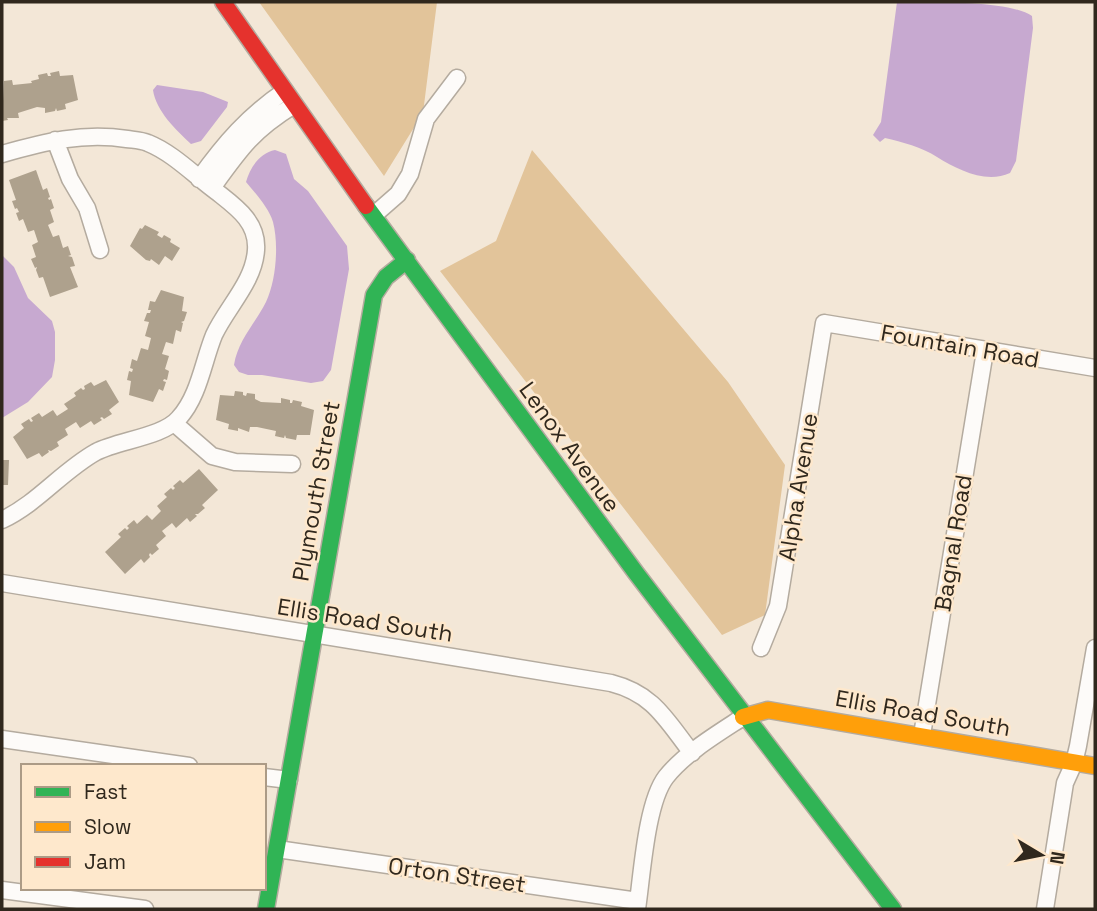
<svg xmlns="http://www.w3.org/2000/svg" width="1097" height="911" viewBox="0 0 1097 911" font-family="'Space Grotesk',sans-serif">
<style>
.forest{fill:#e2c49a}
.water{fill:#c7a9d0}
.building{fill:#aea18d}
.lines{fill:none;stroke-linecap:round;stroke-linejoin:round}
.street-casing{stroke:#b4ab9f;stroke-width:19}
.fast-casing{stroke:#b4ab9f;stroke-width:19}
.slow-casing{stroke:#b4ab9f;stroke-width:19}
.jam-casing{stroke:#b4ab9f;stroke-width:19}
.street{stroke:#fdfbf9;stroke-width:16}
.fast{stroke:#30b455;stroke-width:16}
.slow{stroke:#ff9f0a;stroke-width:16}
.jam{stroke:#e5322d;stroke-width:16}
.labels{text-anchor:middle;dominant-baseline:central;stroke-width:5;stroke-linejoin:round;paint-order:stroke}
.street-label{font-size:23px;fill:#30281d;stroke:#fee8cc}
</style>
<rect width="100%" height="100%" fill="#f3e7d7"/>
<path class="forest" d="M259 2H437L423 113 384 176Z
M532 150 728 382 785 465 765 615 722 635 440 271 496 241Z"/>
<path class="water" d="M897 2C928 2 1009 0 1032 16L1033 28 1016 161 1010 173C986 184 958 170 937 157 922 147 902 142 885 138L880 142 873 135 881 122Z
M157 85 203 92 228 102 227 107 201 141 191 144C176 130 156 111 153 90Z
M275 150 286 154 294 179 308 191 347 246 349 269 331 370 323 381 311 383 262 375H248L239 372 234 365C238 340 255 324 266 302 276 281 279 245 273 222 269 208 255 193 246 182 250 167 260 153 275 150Z
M2 255 14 267 28 298 52 321 55 332V360L52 377 28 402 2 418Z"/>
<path class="building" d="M59 71 60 76 73 75 78 100 65 104 66 109 57 111 56 108 55 111 45 113V108L37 107 18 113 19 118H7L8 120 2 121 4 81 12 80 13 85 32 83 31 81 39 79 38 75 47 73 48 76H51L50 73Z
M36 170 43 190 47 188 50 197 48 198 49 200 51 199 54 208 50 210 54 222 48 225 53 237 59 235 63 248 68 246 71 255 68 256 72 257 75 266 70 267 78 287 50 297 43 277 39 278 36 270 37 267 35 268 31 259 36 257 32 245 38 242 34 230 28 232 23 219 19 221 16 213 19 212 17 208 15 209 12 201 16 200 9 180Z
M145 225 159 232 157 235 162 238 164 235 171 239 170 242 180 248 172 261 165 256 159 265 151 259 150 261 146 260 130 246 140 228 142 229Z
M161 290 184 297 182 311 187 312 184 321 181 322 183 323 181 332 176 330 173 344 166 342 162 354 169 356 165 369 169 371 167 380 164 379 163 381 166 382 163 391 159 389 153 402 129 395 131 381 127 380 129 371 132 372 133 369 130 368 132 359 137 361 141 348 148 350 151 338 145 336 149 322 144 321 147 313H150L151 310H148L150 301 155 302Z
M106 380 119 402 109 410 112 414 104 419 102 417 100 418 102 420 94 425 91 421 80 428 76 422 65 429 68 435 57 442 59 446 51 451 48 450 49 452 42 457 39 453 27 459 13 437 24 428 21 424 29 419 31 422 33 421 31 418 39 413 42 417 53 410 57 416 68 409 64 404 76 396 74 393 81 388 83 390 85 389 84 386 91 382 94 386Z
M235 391 243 392V395L246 396 247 393 255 394V399L261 402 281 403V398L290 400V403H292L293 400 302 402 301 406 314 410 310 435H297L296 440 286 438 285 435 284 438 275 436 276 431 257 427H250L249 432 238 428V431L228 429 229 424 216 420 220 395 234 396Z
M2 460H9L8 485H2Z
M199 469 218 490 202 505 205 508 198 514H195L197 516 190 522 187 518 176 528 172 523 162 531 166 536 156 545 159 549 152 555 150 553 149 555 150 557 144 563 141 559 125 574 105 552 121 537 118 534 125 528 127 530 129 528 127 526 134 520 137 524 147 515 152 520 161 511 157 506 167 497 164 494 171 488 173 490 175 488 173 486 180 480 183 483Z"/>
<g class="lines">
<g class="street-casing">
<path id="street" d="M55 140 70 179 87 208 100 250
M2 154C44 142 83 132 127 139 134 140 141 140 148 143 173 153 195 176 217 192 236 207 258 222 256 250 254 282 227 307 214 335 203 362 199 396 179 418 163 437 119 440 96 452 62 471 38 503 2 520
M199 179C224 144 249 115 285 91
M212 188C240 149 252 131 294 105
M374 215 398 194 410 174 426 119 457 78
M174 423 212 456 235 462 292 464
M2 583 611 683C654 694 666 720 692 753
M761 648 778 606 824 323 1095 368
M922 735 985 351
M2 739 189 766
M264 777 289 780
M277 849 638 901
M2 890 145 909
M637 909C642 876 646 803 666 777 685 753 717 734 743 717
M1045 909 1065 783 1074 763 1078 746 1095 648"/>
</g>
<g class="fast-casing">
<path id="fast" d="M366 206 636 573 893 909
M266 909 374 295 386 277 407 260"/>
</g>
<g class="slow-casing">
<path id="slow" d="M743 717 768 710 1095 766"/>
</g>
<g class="jam-casing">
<path id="jam" d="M223 2 366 206"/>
</g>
<use href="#street" class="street"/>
<use href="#fast" class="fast"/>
<use href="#slow" class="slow"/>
<use href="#jam" class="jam"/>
</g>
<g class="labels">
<g class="street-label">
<text transform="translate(960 346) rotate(10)">Fountain Road</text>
<text transform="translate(570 447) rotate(54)">Lenox Avenue</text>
<text transform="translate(798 487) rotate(-81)">Alpha Avenue</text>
<text transform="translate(316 491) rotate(-80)">Plymouth Street</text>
<text transform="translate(953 543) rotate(-81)">Bagnal Road</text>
<text transform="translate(365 620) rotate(9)">Ellis Road South</text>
<text transform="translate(923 713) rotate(10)">Ellis Road South</text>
<text transform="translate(457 875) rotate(8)">Orton Street</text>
</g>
</g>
<rect width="1097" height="911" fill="none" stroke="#30281d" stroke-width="7"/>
<rect x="21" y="764" width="245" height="126" fill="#fee8cc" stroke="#ac9b86" stroke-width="2"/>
<rect x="35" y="787" width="35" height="10" fill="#30b455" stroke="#ac9b86" stroke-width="2"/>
<text x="84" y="799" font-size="21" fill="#30281d">Fast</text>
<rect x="35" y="822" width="35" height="10" fill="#ff9f0a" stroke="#ac9b86" stroke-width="2"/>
<text x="84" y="834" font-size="21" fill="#30281d">Slow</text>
<rect x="35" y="857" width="35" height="10" fill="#e5322d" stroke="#ac9b86" stroke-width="2"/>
<text x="84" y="869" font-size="21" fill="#30281d">Jam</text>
<g transform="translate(1041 855) rotate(100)" stroke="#fee8cc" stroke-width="5" paint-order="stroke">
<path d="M0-5L12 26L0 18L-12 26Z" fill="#30281d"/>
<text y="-10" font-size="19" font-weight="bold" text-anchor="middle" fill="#30281d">N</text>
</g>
</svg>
